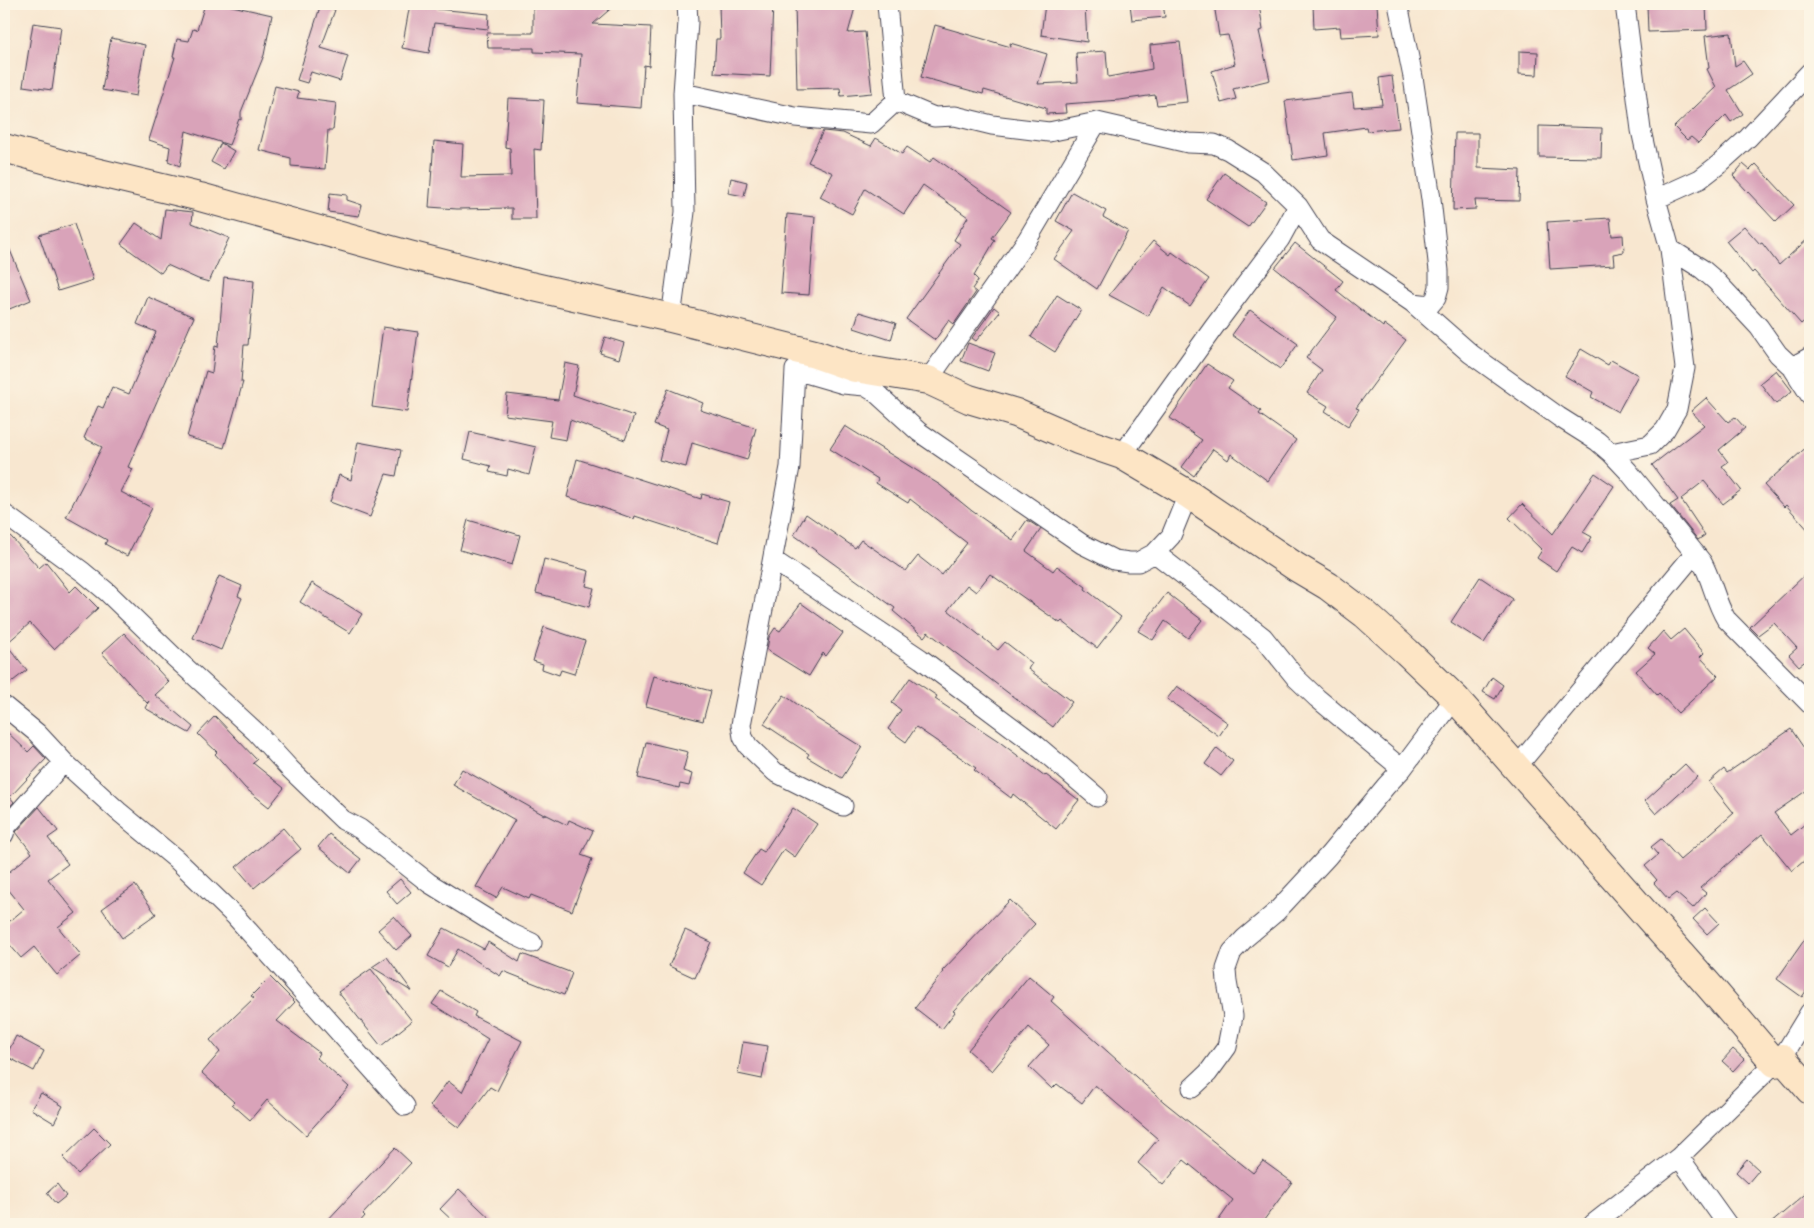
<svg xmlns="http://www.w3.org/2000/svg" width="1814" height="1228" viewBox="0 0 1814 1228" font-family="Sriracha,sans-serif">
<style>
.building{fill:#d9a3b9}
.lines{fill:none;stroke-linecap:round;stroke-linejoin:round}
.street-casing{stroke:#424051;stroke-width:21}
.secondary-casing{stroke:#424051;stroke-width:30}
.street{stroke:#fff;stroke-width:19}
.secondary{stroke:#fde5c5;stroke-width:28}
</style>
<rect width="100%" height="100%" fill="#fcf5e5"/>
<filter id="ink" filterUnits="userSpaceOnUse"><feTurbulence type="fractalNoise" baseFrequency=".02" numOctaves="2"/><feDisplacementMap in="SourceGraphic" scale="10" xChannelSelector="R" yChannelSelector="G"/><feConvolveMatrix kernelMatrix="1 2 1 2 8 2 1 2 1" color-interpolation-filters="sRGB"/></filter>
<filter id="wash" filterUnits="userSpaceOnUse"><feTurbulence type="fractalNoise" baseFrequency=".0096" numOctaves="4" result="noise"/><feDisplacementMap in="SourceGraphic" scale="20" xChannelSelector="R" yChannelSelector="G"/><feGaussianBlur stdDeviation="1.12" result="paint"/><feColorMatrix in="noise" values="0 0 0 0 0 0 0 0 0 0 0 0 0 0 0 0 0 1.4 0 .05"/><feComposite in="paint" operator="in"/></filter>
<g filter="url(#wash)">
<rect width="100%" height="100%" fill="#f8e7d0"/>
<g id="blocks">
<path class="building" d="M205 4H223L272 15 264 55 241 112V120L239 119 229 145 186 131 180 166 168 161 170 147 149 140 175 57H173L177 39 189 41 193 29 197 30Z
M321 4 335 10 321 48 348 56 340 81 311 72 307 83 297 80Z
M410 4H438L437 9 489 14 488 29 434 23 429 53 402 48Z
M533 4H616L593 24 651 27 649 66 644 65 641 108 577 103 581 54 534 52V48H488L487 33H533Z
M719 4H773L770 76 714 73 716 39H720Z
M795 4H856L848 33 865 32 872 93 841 96 840 88 797 89Z
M1045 4H1085L1087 42 1041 35Z
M1130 4H1163L1165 17 1132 20Z
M1214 4H1259L1263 30 1259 31 1270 80 1233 89 1236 99 1221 103 1212 71 1235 64 1228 35 1219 36Z
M1313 4H1377L1379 35 1341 37 1340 27 1314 29Z
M1647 4H1706L1707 30 1648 32Z
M33 23 61 27 52 90 23 86Z
M935 25 1011 47 1010 43 1047 54 1038 84 1078 82 1076 53 1106 51 1108 77 1152 69 1150 45 1180 42 1187 102 1157 105 1155 95 1120 100 1065 104 1066 113 1046 114V108L984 90 983 94 921 77Z
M1731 33 1735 66 1743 61 1752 74 1728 90 1743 114 1731 122 1726 115 1698 143 1691 137 1687 140 1674 127 1716 87 1707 69 1709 68 1705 36Z
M111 38 145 45 136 96 102 90Z
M1519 51 1538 52 1537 75 1519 74Z
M1392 76 1399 128 1367 131 1366 127 1325 133 1328 155 1293 160 1285 101 1352 93 1354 107 1382 105 1379 78Z
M275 86 299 92 297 98 336 103 333 130H328L325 169 291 166V158L259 150Z
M508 98 544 100 541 150 534 149 536 219H512V208L457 209 429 207 434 141 463 144 461 177 511 176 510 148 505 147Z
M1539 126 1602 128 1601 158 1539 157Z
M823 131 843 133 871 146 876 138 902 154 907 147 930 162 934 157 1011 212 992 238 995 240 974 276 978 280 972 289 976 292 954 324 949 320 935 340 906 319 960 244 954 240 968 217 923 185 904 214 865 189 852 214 820 197 833 173 808 162Z
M1455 133H1478V168L1520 170 1519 201 1475 200 1476 209 1453 210Z
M221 143 234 151 224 169 211 162Z
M1743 164 1750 170 1756 164 1794 205 1776 222 1733 176Z
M1224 173 1266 202 1248 227 1206 199Z
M731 178 747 182 744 196 728 193Z
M1072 192 1106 211 1103 217 1128 231 1097 289 1054 259 1074 231 1056 221Z
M330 193 347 195V200L362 205 359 216 328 212Z
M165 209 193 212 192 223 229 238 209 282 198 279 167 265 161 273 121 244 136 223 161 240Z
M787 214 815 217 809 295 781 293Z
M1610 218 1612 236 1623 235 1624 252 1613 254 1614 265 1550 269 1547 222Z
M74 224 93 280 58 291 39 235Z
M1744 226 1760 244 1762 243 1779 265 1810 237V316L1801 324 1754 271 1752 273 1726 241Z
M4 236 31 300 7 310 4 301Z
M1153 241 1170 255 1172 252 1209 279 1190 306 1164 287 1148 316 1109 295Z
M1295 243 1343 281 1336 290 1383 327 1384 324 1406 340 1356 408 1359 409 1348 426 1325 411 1328 406 1307 393 1322 370 1306 358 1337 317 1275 268Z
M224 277 254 281 248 345H244L241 382H243L224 448 187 437 206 371 212 373 215 346 218 347Z
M1057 295 1081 310 1055 352 1031 337Z
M148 297 194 317 128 467 133 469 121 492 152 508 127 556 105 544 107 540 66 517 102 447 84 438 98 406 103 408 112 387 129 394 156 332 137 324Z
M994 307 1000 312 976 341 972 338Z
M1250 310 1298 344 1280 369 1232 335Z
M859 312 896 323 891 340 854 328Z
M383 327 418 332 407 412 372 407Z
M605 337 624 343 619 359 600 353Z
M968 343 995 353 988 371 961 361Z
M1581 349 1608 365 1611 360 1638 375 1618 412 1591 397 1593 392 1565 376Z
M565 363 579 366 573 395 634 416 625 440 570 420 566 440 549 437 552 421 505 415 507 394 558 400Z
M1207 364 1233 381 1228 388 1261 411 1259 414 1296 440 1268 481 1231 454 1228 460 1213 449 1194 476 1182 467 1202 440 1170 418Z
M1776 370 1792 391 1776 404 1760 383Z
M668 389 703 403 700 410 756 428 747 460 692 443 686 467 659 460 667 430 654 425Z
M1706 398 1728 422 1735 417 1745 428 1719 450 1728 462 1722 466 1741 490 1723 504 1704 481 1681 499 1705 535 1698 540 1670 505 1678 500 1652 465 1704 425 1691 411Z
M845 426 940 485 972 511 1013 540 1027 520 1041 529 1026 551 1053 571 1057 566 1086 587 1085 589 1121 617 1097 648 1062 621 1060 623 990 574 976 592 967 585 948 610 998 650 1005 642 1032 663 1028 669 1072 702 1053 727 928 632 924 637 893 611 895 608 794 535 806 514 855 548 861 540 906 571 918 556 942 575 967 543 910 499 908 503 876 483 878 479 830 449Z
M470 432 536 447 529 475 508 469 507 476 489 472 491 466 464 459Z
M358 442 401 450 396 476 386 474 370 517 330 502 339 475 351 480Z
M1810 444V532L1786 505 1784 507 1764 485Z
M577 459 701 499 702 494 729 502 718 543 635 516 634 519 598 506 567 497Z
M1595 473 1614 486 1583 532 1592 537 1582 553 1572 547 1556 571 1537 558 1542 550 1509 518 1522 504 1553 534Z
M468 520 520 535 512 565 460 550Z
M4 529 39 568 46 562 70 592 76 586 98 608 54 649 30 623 6 644 27 670 4 688Z
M544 559 589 571 586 586 594 588 589 607 536 593Z
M1810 570V662L1808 659 1799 666 1789 655 1797 648 1774 623 1758 635 1750 627Z
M219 576 242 586 238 596 242 598 221 650 193 638Z
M1480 577 1513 599 1484 643 1451 622Z
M312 583 362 614 350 633 300 602Z
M1167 593 1202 620 1188 638 1165 621 1153 640 1138 631Z
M801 603 843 633 826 656 823 653 809 676 767 650 769 637 775 628 780 631Z
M544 627 585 641 574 674 561 670 559 675 542 669 543 664 533 661Z
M1684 629 1704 653 1700 657 1718 676 1678 713 1659 693 1657 695 1636 671 1655 654 1648 648 1663 631 1671 640Z
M124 633 169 682 155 695 193 727 189 733 145 708 149 701 147 703 102 653Z
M654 676 711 691 703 721 646 706Z
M1492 677 1503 685 1495 699 1483 692Z
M910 678 937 696 935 699 997 740 1045 776 1046 775 1079 800 1056 829 1013 794 1011 798 974 770 976 768 916 727 906 742 888 729 901 710 892 703Z
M1177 686 1228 723 1219 736 1167 699Z
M784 695 814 716V717L862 747 842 778 807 757 809 754 764 724Z
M215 716 257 760 253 763 284 788 269 807 245 788 215 754 217 752 198 734Z
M4 729 28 752 34 746 46 759 10 797 14 802 4 813Z
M1791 729 1810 757V788L1774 813 1791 835 1810 820V856L1792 871 1762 834 1700 888 1706 893 1693 908 1676 893 1668 899 1654 883 1657 880 1645 866 1658 855 1651 847 1661 839 1680 860 1734 813 1709 782 1724 769 1727 773Z
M646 742 688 752 683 771 692 774 689 786 680 784 679 788 638 778Z
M1217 748 1233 761 1221 776 1205 764Z
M1685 764 1697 777 1656 814 1645 801Z
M462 769 544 815 545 814 567 825 569 820 593 831 581 855 592 859 572 911 531 895 529 899 503 887 496 898 476 887 515 820 453 785Z
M39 807 58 831 48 838 68 864 48 879 76 913 58 927 81 955 57 975 34 947 21 958 4 938V926L24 909 4 884V876L32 853 16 832Z
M793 808 817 824 795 857 784 849 761 885 743 873 759 849 764 852Z
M283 828 301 849 254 888 236 867Z
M329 834 361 859 350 873 318 847Z
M400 879 411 892 397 904 386 891Z
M135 885 156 914 122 938 102 909Z
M1010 900 1035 924 953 1011 955 1012 942 1029 915 1008 943 972 942 971Z
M1705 908 1719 923 1707 934 1693 919Z
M394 916 412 936 396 950 378 930Z
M444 928 484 949 488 942 519 962 522 954 572 973 564 995 503 971 500 976 458 949 448 967 428 956Z
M685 930 711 942 695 978 669 966Z
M1810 932V985L1802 997 1777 979Z
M387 957 412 991H411L372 967Z
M371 969 412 1021 381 1046 338 992Z
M1029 976 1054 997 1051 1001 1164 1102 1253 1173 1263 1161 1292 1182 1261 1224H1216L1233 1200 1184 1160 1163 1185 1138 1163 1158 1139 1095 1085 1082 1103 1057 1084 1052 1089 1029 1067 1049 1045 1029 1027 992 1071 968 1050Z
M270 977 295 1002 277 1021 320 1053 317 1058 349 1087 306 1135 267 1100 250 1120 232 1104 234 1102 202 1073 220 1052 210 1040 254 998 251 996Z
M441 991 476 1012 474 1016 522 1041 497 1091 490 1087 459 1128 430 1106 448 1081 462 1092 488 1039 432 1004Z
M16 1036 44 1051 34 1071 6 1056Z
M743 1042 768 1046 762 1079 738 1074Z
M1733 1049 1744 1059 1733 1071 1722 1061Z
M41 1093 63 1106 54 1123 31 1109Z
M94 1128 110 1144 78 1174 63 1158Z
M395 1148 411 1163 363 1214 365 1216 358 1224H324Z
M1747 1159 1759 1170 1748 1183 1736 1172Z
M57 1184 66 1196 56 1204 47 1193Z
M459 1189 496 1224H456L440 1209Z
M1810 1190V1224H1770Z"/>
</g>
</g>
<g filter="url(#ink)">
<use href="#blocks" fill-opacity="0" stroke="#424051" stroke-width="1"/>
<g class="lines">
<g class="street-casing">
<path id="street" d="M887 4 896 101
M1398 4 1413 77 1431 199 1439 271V287L1436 298 1430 305 1413 303
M683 93 795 117 871 124 896 101 934 117 955 116 992 125 1049 132 1097 122 1188 143 1214 144 1228 150 1263 172 1298 206 1320 240 1413 303 1471 354 1559 417 1597 441 1611 453 1628 471 1702 562C1712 580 1715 601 1726 619L1810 704
M1656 199 1700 179 1718 165 1748 138 1810 72
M1670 249 1702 269 1716 281 1759 327 1778 354 1792 367 1810 395
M671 318 685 212 683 93 688 22 687 4
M815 354 795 370 790 467 741 725 743 737 748 746 775 772 843 806
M1792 367 1810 357
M795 370 843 384 865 386 875 392 919 432 1082 544 1114 560 1129 562H1138L1155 553 1171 536 1188 494
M928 380 1027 240 1097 122
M1611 453 1650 445 1665 430 1677 409 1685 368 1670 249 1656 199 1641 130 1625 4
M1122 455 1214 327 1280 239 1298 206
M4 514 83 572 107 592 174 657 256 732 290 769 343 820 360 829 429 883 508 932 532 943
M1155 553 1263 637 1296 678 1317 698 1402 769
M773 560 921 659 1036 745 1097 797
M4 706 37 733 64 762 118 811 176 859 235 916 405 1106
M1515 769 1695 553
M4 834 6 827 64 762
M1782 1058 1810 1012
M1192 1088 1208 1073 1227 1047 1233 1016 1227 982 1226 969 1232 952 1245 938 1276 912 1328 856 1386 786 1402 769 1455 698
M1679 1157 1727 1224
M1593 1224 1679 1157 1775 1063"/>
</g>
<g class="secondary-casing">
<path id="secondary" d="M4 148 62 164 200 197 409 255 530 286 671 318 815 354 855 368 928 380 969 399 1016 413 1078 440 1122 455 1188 494 1296 567 1328 586 1365 614 1407 652 1455 698 1711 988 1775 1063 1782 1058 1810 1090"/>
</g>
<use href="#street" class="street"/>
<use href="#secondary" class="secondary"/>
</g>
</g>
<rect width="1814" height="1228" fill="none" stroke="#fcf5e5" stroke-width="20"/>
</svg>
